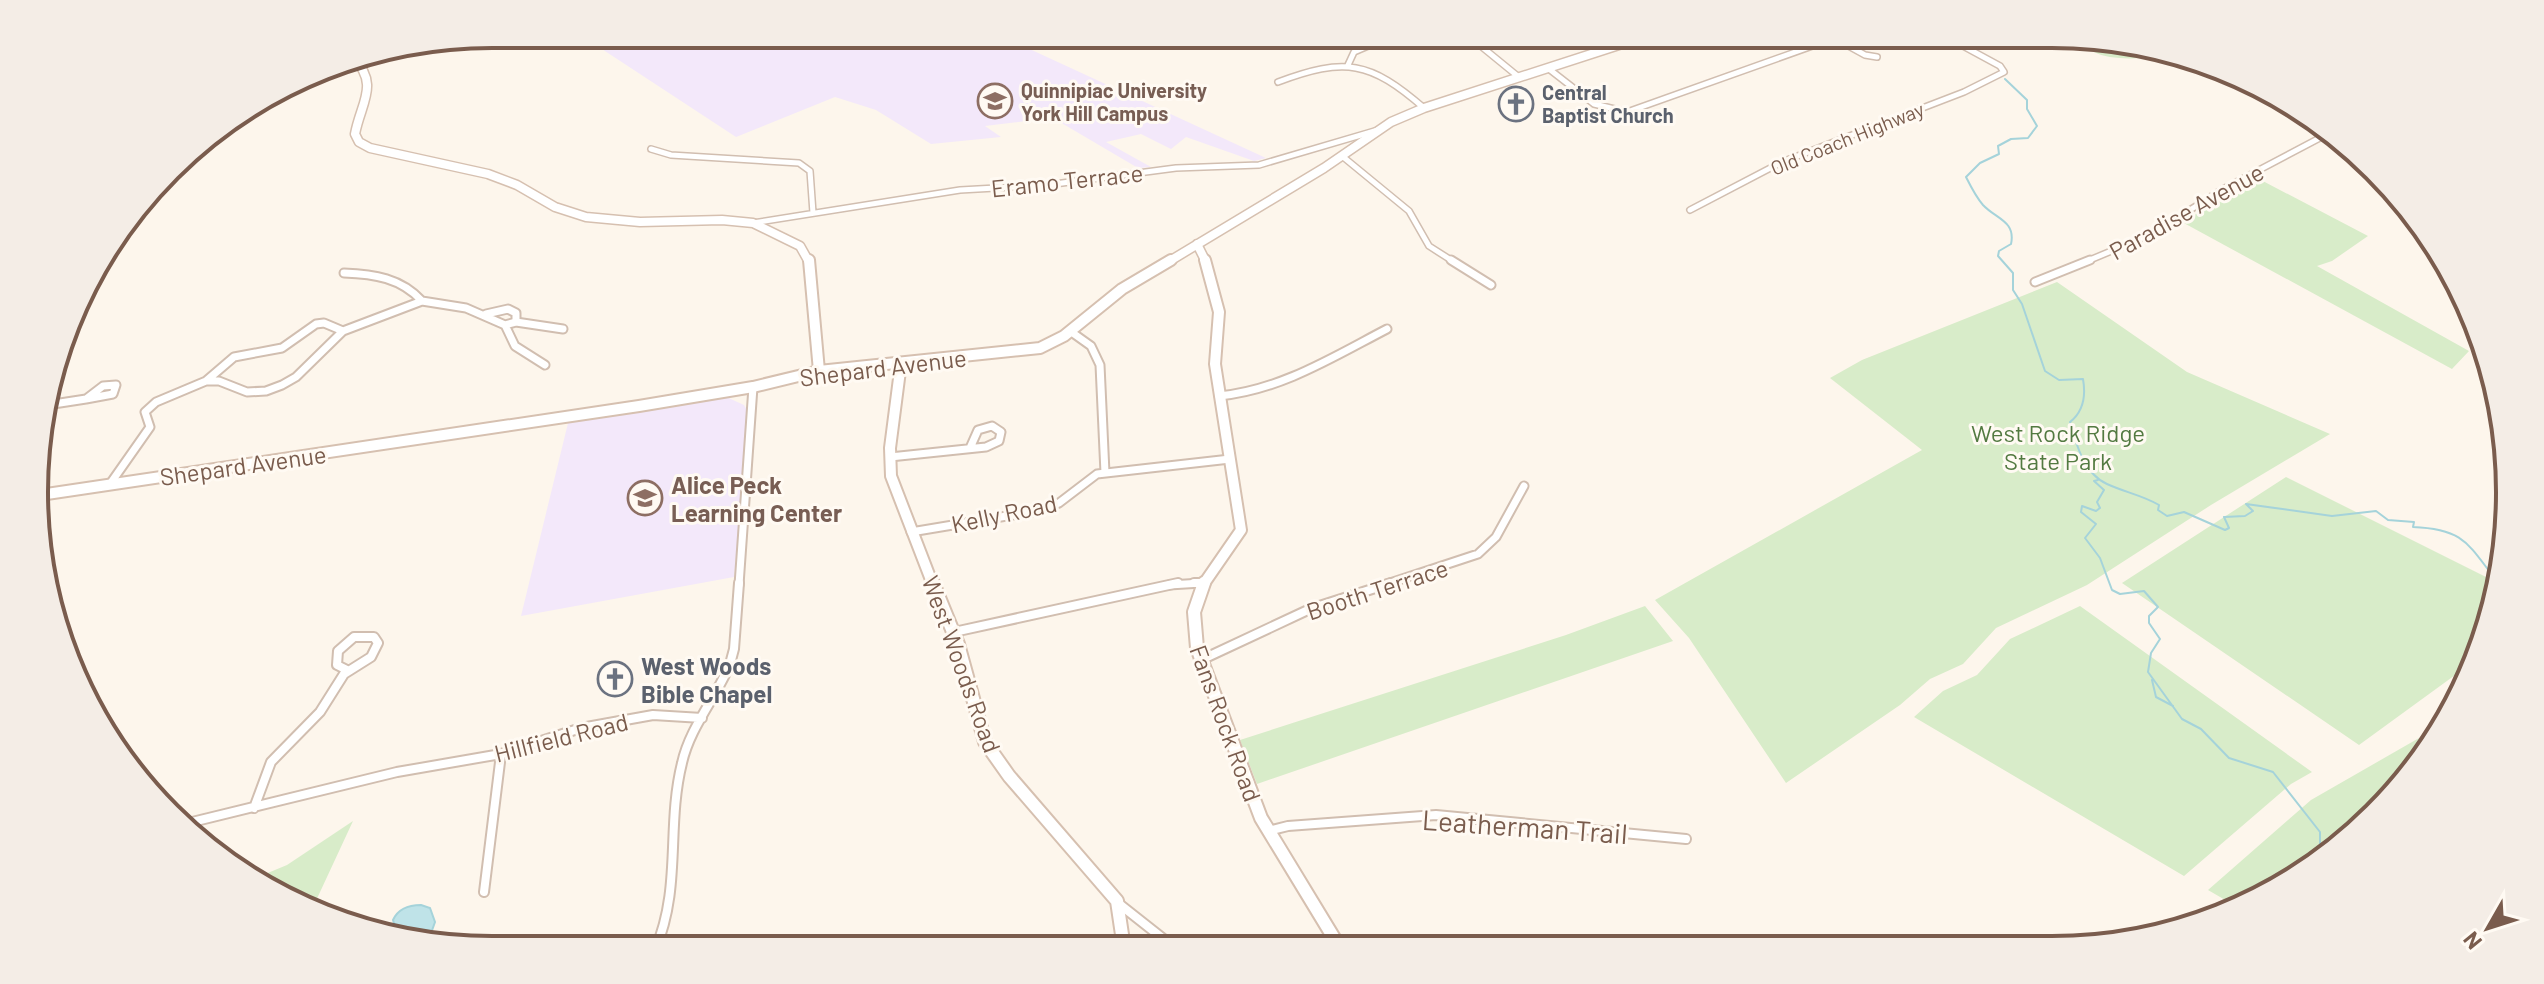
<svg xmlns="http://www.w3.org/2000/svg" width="2544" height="984" viewBox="0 0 2544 984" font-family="Barlow,sans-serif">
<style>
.education{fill:#f3e8fa}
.green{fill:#d8ecc9}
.water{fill:#bfe3e8;stroke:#a5d3da;stroke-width:2}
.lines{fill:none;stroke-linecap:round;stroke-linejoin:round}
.stream{stroke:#a5d3da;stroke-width:2}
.street-far2-casing{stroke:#d1beb0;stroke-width:8}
.street-far1-casing{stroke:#d1beb0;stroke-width:11}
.street-casing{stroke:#d1beb0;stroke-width:12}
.secondary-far2-casing{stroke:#d6c0b0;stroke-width:11}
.secondary-far1-casing{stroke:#d6c0b0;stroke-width:14}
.secondary-casing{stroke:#d6c0b0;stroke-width:16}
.street-far2{stroke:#fff;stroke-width:5}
.street-far1{stroke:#fff;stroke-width:7}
.street{stroke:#fff;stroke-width:8}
.secondary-far2{stroke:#fff;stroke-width:8}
.secondary-far1{stroke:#fff;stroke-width:10}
.secondary{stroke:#fff;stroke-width:12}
.labels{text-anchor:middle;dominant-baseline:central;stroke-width:6;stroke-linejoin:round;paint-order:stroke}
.far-education-label{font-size:20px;font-weight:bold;fill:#785e54;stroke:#fffaf3;text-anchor:start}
.far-worship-label{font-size:20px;font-weight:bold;fill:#5b616d;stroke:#fffaf3;text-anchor:start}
.far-street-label{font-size:20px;fill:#7a5c4d;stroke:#fffaf3}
.street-label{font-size:24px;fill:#7a5c4d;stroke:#fffaf3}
.park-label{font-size:24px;fill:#537a41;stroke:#fffaf3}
.education-label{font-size:24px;font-weight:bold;fill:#785e54;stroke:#fffaf3;text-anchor:start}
.worship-label{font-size:24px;font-weight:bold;fill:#5b616d;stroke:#fffaf3;text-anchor:start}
.near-street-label{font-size:28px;fill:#7a5c4d;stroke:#fffaf3}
.rim{fill:none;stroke:#7a5c4d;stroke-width:4}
</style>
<rect width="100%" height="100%" fill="#fdf6ec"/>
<path class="education" d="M579 34H997L1266 158 1254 161 1186 137 1171 149 1141 134 1106 142 1151 167 1138 168 1053 118 985 126 1001 137 931 144 876 110 835 97 736 137Z
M722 395 744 405 749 414 734 577 521 616 569 419Z"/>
<path class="green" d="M2080 38 2170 50 2174 52C2153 59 2113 62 2094 52L2097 47Z
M2259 179 2368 236 2332 261 2317 266 2469 351 2452 369 2182 222Z
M2057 282 2187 372 2330 434 2211 505 2087 585 1996 628 1963 664 1930 679 1900 705 1786 783 1689 638 1655 600 1922 450 1830 378 1862 360Z
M2286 477 2496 582 2494 611 2473 662 2359 745 2122 583Z
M1645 606 1673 641 1257 784 1240 740 1566 635Z
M2080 606 2312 772 2291 784 2184 876 1914 717 1943 691 1977 675 2010 639Z
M2454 708 2448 721 2354 836 2254 903 2239 908 2208 890 2311 800 2426 734Z
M353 821 314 905 258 877 287 865Z"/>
<path class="water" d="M421 905 430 908 435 922 430 936 425 941 399 938 393 920C398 909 409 905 421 905Z"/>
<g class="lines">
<path class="stream" d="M1993 43 2002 38 2001 34
M2005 79 2027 100V109L2037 126 2028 138 2011 139 1998 146 1999 154 1980 163 1966 177C1971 187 1976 197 1983 205 1996 219 2016 221 2011 244L1999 251 1998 256 2013 273V290L2022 304 2045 371 2059 380 2083 379C2086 396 2084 411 2070 422 2076 444 2084 474 2107 484 2124 492 2142 495 2159 505L2158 510 2167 516 2184 512 2225 530 2229 528 2224 517 2245 516 2253 511 2246 504 2332 516 2376 511 2388 520 2414 522 2413 527C2464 529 2468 544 2496 580
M2098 480 2094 481 2104 490 2097 502 2100 508 2096 511 2082 506 2081 512 2096 524 2085 538 2100 558 2112 590 2120 594 2144 591 2158 607 2149 616V623L2160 639 2151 653 2148 672 2182 719 2201 729 2229 758 2273 772 2320 832V854L2310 865
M2152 680 2156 697 2173 706"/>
<g class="street-far2-casing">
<path id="street-far2" d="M1461 34 1471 38 1520 78
M1834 38 1865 55 1877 57
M1348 65 1354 52 1396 34
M1549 69 1594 104 1627 112 1846 34
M1278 82C1345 57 1370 61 1424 108
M651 149 671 155 799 163 810 171 813 213
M1342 156 1409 211 1429 246 1454 262
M1690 210 1782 162 1964 92 2004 72 2000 66 1941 34
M753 223 960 190 1047 185 1176 168 1259 165 1378 130
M2085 262 2152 234 2223 189 2333 131"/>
</g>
<g class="street-far1-casing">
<path id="street-far1" d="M1451 260 1491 285
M344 273C374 274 401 278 422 301
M2035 282 2090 260
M486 314 508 309 516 313V322
M505 325 515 346 545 365
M1070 331 1091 346 1100 365 1105 473
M206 381 234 357 282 348 316 324 324 323 343 331
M116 385 113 394 86 399 103 386Z
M1219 396C1281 390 1333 357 1387 329
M47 405 86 399
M890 457 986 447 999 441 1001 432 992 426 978 430 970 448
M110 484 150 427 145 412 156 402 206 381H219L247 392 266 391 282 385 296 377 343 331 422 301 466 308 505 325 516 322 563 329
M911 532 1037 511 1059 503 1097 474 1230 459
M739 585 753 387
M1169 585 1202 583
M1384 585 1478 554 1496 537 1524 486"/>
</g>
<g class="street-casing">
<path id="street" d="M1194 583H1202
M954 632 1178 583
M1201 660 1310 609 1391 583
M254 808 271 762 320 712 344 674 371 657 378 643 374 637H354L338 651 337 665 347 670
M184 824 397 772 501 754 581 728 653 715 702 718
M1268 831 1288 826 1436 815 1686 839
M484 892 501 754
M1118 903 1175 948
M886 946 888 949
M1146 948 1166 943
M655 950C682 887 666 827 682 763 690 727 716 698 730 664L734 649 739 583"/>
</g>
<g class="secondary-far2-casing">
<path id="secondary-far2" d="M353 57C380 85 361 102 355 134L359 142 370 148 488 174 517 185 555 207 586 217 640 222 722 220 753 223 800 246 809 262
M1197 244 1206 262
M1168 262 1324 168 1391 122 1424 108 1653 34"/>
</g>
<g class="secondary-far1-casing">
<path id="secondary-far1" d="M809 260 819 371
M901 363 890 448 891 476 933 585
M40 495 639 406 753 387 819 371 1040 348 1064 336 1122 289 1171 260
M1203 585 1241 530 1215 364 1219 312 1205 260"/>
</g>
<g class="secondary-casing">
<path id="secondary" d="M933 583 958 644 985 742 1009 776 1117 901 1124 948
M1204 583 1194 612 1197 648 1261 818 1340 948"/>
</g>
<use href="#street-far2" class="street-far2"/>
<use href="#street-far1" class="street-far1"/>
<use href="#street" class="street"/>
<use href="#secondary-far2" class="secondary-far2"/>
<use href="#secondary-far1" class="secondary-far1"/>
<use href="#secondary" class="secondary"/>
</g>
<defs>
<g id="university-ring" transform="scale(1.8)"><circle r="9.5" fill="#fffaf3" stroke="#8d6e63" stroke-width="1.5"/><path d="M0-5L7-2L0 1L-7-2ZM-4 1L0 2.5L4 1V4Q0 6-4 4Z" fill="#8d6e63"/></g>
<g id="church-ring" transform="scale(1.8)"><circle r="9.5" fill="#fffaf3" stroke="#6b7280" stroke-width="1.5"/><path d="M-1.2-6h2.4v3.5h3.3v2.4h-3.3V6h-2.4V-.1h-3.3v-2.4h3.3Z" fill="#6b7280"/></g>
<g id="school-ring" transform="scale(1.8)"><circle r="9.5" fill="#fffaf3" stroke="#8d6e63" stroke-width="1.5"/><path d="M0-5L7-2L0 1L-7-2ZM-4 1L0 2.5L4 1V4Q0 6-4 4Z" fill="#8d6e63"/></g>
</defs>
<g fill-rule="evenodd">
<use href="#university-ring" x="995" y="101"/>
<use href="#church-ring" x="1516" y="104"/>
<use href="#school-ring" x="645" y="498"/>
<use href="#church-ring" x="615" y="679"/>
</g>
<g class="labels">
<g class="far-education-label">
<text x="1021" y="90">Quinnipiac University<tspan x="1021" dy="23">York Hill Campus</tspan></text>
</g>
<g class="far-worship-label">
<text x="1542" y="92">Central<tspan x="1542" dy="23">Baptist Church</tspan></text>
</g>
<g class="far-street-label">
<text transform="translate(1847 138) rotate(-22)">Old Coach Highway</text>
</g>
<g class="street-label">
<text transform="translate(1067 180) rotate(-6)">Eramo Terrace</text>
<text transform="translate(2186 211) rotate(-29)">Paradise Avenue</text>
<text transform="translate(883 367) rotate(-7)">Shepard Avenue</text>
<text transform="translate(243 465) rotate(-8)">Shepard Avenue</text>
<text transform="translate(1004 513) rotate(-12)">Kelly Road</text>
<text transform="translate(1377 589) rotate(-18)">Booth Terrace</text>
<text transform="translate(962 664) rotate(70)">West Woods Road</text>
<text transform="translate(1226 723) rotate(70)">Fans Rock Road</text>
<text transform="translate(561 737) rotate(-14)">Hillfield Road</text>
</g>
<g class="park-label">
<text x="2058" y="432">West Rock Ridge<tspan x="2058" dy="28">State Park</tspan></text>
</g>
<g class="education-label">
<text x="671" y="484">Alice Peck<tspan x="671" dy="28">Learning Center</tspan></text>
</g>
<g class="worship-label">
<text x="641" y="665">West Woods<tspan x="641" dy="28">Bible Chapel</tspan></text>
</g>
<g class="near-street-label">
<text transform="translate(1525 826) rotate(4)">Leatherman Trail</text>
</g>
</g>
<path d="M0 0H2544V984H0ZM492 48H2052A444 444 0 0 1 2496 492V492A444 444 0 0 1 2052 936H492A444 444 0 0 1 48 492V492A444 444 0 0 1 492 48Z" fill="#f4ede6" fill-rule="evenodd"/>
<path class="rim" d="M492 48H2052A444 444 0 0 1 2496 492V492A444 444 0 0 1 2052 936H492A444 444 0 0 1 48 492V492A444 444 0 0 1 492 48Z"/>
<g transform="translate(2488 928) rotate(231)" stroke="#fffaf3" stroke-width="6" paint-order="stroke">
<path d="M0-6L14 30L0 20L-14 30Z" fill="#7a5c4d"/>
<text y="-12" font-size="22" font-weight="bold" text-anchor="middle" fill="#7a5c4d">N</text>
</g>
</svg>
